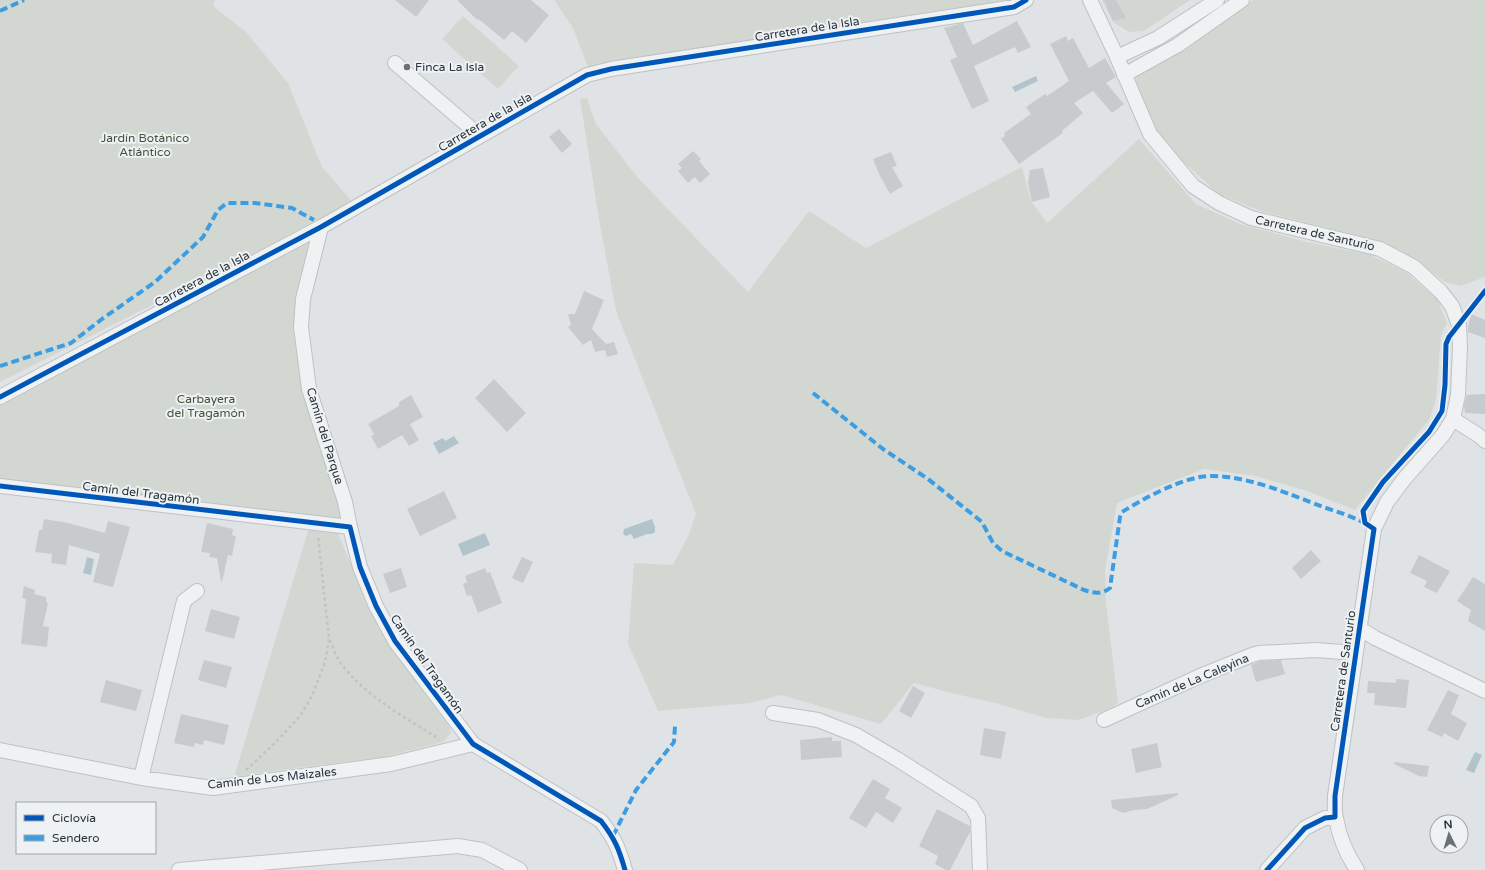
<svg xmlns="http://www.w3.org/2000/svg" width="1485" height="870" viewBox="0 0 1485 870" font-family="'Varela Round',sans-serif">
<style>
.green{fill:#d2d8d1}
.water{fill:#b1c4cc}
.building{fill:#c8cbcd}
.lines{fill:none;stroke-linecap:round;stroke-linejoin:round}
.minor-casing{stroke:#bec1c3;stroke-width:16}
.path{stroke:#c1c3c5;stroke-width:2.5;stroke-dasharray:3 3;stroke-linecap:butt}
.minor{stroke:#eff1f2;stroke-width:14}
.quiet{stroke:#3d9de2;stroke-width:4;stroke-dasharray:8 4;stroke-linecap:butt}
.cycleway-casing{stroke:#eef2f4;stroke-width:8}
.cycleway{stroke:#0057b8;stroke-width:5}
.poi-dot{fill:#697176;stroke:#eef2f4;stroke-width:1.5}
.labels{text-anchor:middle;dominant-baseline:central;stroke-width:4;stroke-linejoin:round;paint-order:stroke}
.street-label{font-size:12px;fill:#29333b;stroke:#eef2f4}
.poi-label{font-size:12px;fill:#29333b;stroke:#eef2f4;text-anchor:start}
.park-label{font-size:12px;fill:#435538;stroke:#eef2f4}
</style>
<rect width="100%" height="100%" fill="#e0e3e5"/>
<path class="green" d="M0 0H215L213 6 246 32 288 83 322 167 351 200 320 220 0 382Z
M554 0H1012L588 67 573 28Z
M1102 0H1190L1144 31 1129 32 1113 22Z
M1253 0H1485V277L1461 286 1445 282 1402 251 1372 239 1260 211 1219 194 1179 158 1157 130 1149 116 1136 80 1138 72 1219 24Z
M463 16 519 66 498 89 442 39Z
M587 98 596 124 638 178 748 292 809 211 866 248 1022 167 1031 201 1047 223 1139 139 1196 204 1240 224 1307 242 1371 255 1406 272 1437 299 1447 323 1441 335 1436 400 1429 420 1397 458 1355 510 1307 491 1255 476 1204 469 1117 503 1105 571 1106 602 1118 703 1109 709 1078 720 1046 718 995 703 951 693 914 683 881 724 781 695 750 703 658 711 628 644 634 563 673 565 689 534 696 514 616 311 598 214 580 99Z
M321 227 303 299 309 389 350 527 0 486V397Z
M309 528 335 531 338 534 377 625 388 642 449 726 451 733 443 742 383 757 273 771 234 777Z"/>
<path class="water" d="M1036 76 1038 81 1015 92 1012 87Z
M454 436 459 443 439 454 433 443 443 438 445 441Z
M652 519 655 527V532L652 534H647L634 539 631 534 626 536 623 534 624 529Z
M485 533 490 545 463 556 458 544Z
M87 557 94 559 91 575 83 573Z
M1475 752 1482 755 1474 773 1466 770Z"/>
<path class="building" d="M395 0H429L416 17Z
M457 0H531L549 15 526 43 512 31 504 40 481 21 475 18Z
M1104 0H1116L1126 18 1113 21Z
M1017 21 1031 47 1018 53 1015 47 974 66 989 101 972 109 950 60 957 57 944 28 963 23 973 45Z
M1066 36 1068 41 1073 38 1089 68 1105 58 1116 77 1106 83 1124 104 1112 113 1093 91 1074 103 1083 113 1062 131 1063 133 1019 164 1001 139 1005 136 1004 133 1031 114 1026 107 1045 94 1047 96 1069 81 1050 44Z
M559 129 572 144 562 153 549 137Z
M693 151 701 159 699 161 710 174 700 183 695 177 688 183 678 171 682 168 678 164Z
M891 152 897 166 892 167 903 186 890 194 879 174 873 159Z
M1043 168 1050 197 1032 202 1028 183 1030 170Z
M584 291 604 300 592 329 606 344 614 342 618 354 607 357 605 350 595 352 591 340 583 345 568 327 571 325 568 314H575Z
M1471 314 1485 320V338L1468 332V327Z
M494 379 526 413 507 432 475 398Z
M1485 394V414L1465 413 1464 406 1467 395Z
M411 395 423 417 410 424 419 440 409 446 402 435 378 449 371 436 374 434 368 424 399 406V402Z
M444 491 457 518 420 536 407 509Z
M44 519 68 523 105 533 108 521 130 527 113 587 93 582 100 554 69 545 66 565 51 563 52 554 35 552 39 530H42Z
M207 523 233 529 232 535 236 536 232 556 228 555 222 582H221L217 558 209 557 210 553 201 552Z
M1311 550 1321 561 1301 579 1292 568Z
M1419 555 1450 571 1437 593 1424 587 1427 581 1410 573Z
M522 557 533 562 523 583 512 578Z
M401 568 407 587 390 593 383 574Z
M485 568 487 573 490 572 502 603 478 613 471 595 467 596 463 584 467 582 465 576Z
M1473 577 1485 584V631L1468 621 1471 610 1457 601Z
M24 586 35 590 34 594 46 597V602L48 603 43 626 49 627 47 647 21 644 26 599 22 598Z
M211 609 240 617 234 639 205 631Z
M204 660 232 667 226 688 198 680Z
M1281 660 1285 674 1256 682 1251 665 1260 661Z
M1396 679 1409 680 1406 708 1374 705 1375 693H1367L1368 681 1396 683Z
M106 680 142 690 136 711 100 702Z
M913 686 925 693 911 718 899 711Z
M1448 690 1459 695 1451 714 1467 723 1458 741 1444 733 1442 737 1427 730Z
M181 714 229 725 224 745 204 740 203 745 195 743 194 747 174 743Z
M984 728 1006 732 1001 759 980 755Z
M832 737V741H841L842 757 801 760 800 740Z
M1157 743 1162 767 1136 773 1131 749Z
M1395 762 1429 766 1427 777 1419 776 1394 764Z
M873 779 890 789 885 798 902 808 893 823 876 812 866 828 849 818Z
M1178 793V795L1147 809 1134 810 1123 813 1112 808 1111 800Z
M937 809 970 826V832L950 870H946L935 864 938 856 919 846Z"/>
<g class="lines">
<g class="minor-casing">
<path id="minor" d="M1090 0 1117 57 1150 134 1193 186 1219 203 1251 218 1380 249 1414 267 1441 292 1452 306 1459 325 1460 347 1458 395 1453 419 1443 435 1405 478 1387 502 1374 529 1335 796C1335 803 1334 811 1336 818 1339 836 1347 855 1357 870
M1117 57 1158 38 1217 0
M395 63 480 136
M1124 75 1178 45 1242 0
M321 227 303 299 301 327 309 389 345 502 350 527 360 567 376 606 395 641 473 744 601 821C615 839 619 849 625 870
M0 397 321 227 587 75 611 69 1014 7 1026 0
M1453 419 1478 435 1485 441
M0 486 350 527
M1359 628 1375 638 1485 691
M773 713 818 720 856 735 897 759 971 806 978 818 980 870
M1104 720 1200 676 1252 655 1259 653 1316 650 1355 653
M0 750 141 778 213 788 391 764 473 744
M141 778 184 601 197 591
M179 870 458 846 482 850 520 870
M1267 870 1305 828 1325 818 1335 817"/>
</g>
<path class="path" d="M330 640C333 647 336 656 340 662 364 696 405 717 439 739
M246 770 275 743 300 716 312 696 325 662 329 639 318 536"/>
<use href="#minor" class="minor"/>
<path class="quiet" d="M0 11 24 0
M0 366 71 343 102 319 155 282 203 237 218 210 227 203H255L292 208 314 220
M813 393 883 449 928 479 982 522 993 543 1002 551 1084 590C1093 593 1101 595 1110 588L1120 517 1122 512C1145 498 1174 482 1200 477 1237 471 1289 494 1323 507 1338 512 1352 516 1366 524
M613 836 636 790 674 742 675 726"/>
<g class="cycleway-casing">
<path id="cycleway" d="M0 397 321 227 587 75 611 69 1014 7 1026 0
M0 486 350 527 360 567 376 606 395 641 473 744 601 821C615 839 619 849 625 870
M1267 870 1305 828 1325 818 1335 817V796L1374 529 1365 523 1363 511 1383 482 1429 432 1442 411 1445 385 1446 344 1449 337 1485 291"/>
</g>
<use href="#cycleway" class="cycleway"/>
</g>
<circle class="poi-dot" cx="407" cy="67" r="4"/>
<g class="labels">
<g class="street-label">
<text transform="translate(807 29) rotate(-9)">Carretera de la Isla</text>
<text transform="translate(485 122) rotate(-30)">Carretera de la Isla</text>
<text transform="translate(1315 233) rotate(13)">Carretera de Santurio</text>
<text transform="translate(202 279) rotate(-28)">Carretera de la Isla</text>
<text transform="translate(325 436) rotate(73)">Camín del Parque</text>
<text transform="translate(141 493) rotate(7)">Camín del Tragamón</text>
<text transform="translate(427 664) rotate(55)">Camín del Tragamón</text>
<text transform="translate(1343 671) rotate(-82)">Carretera de Santurio</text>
<text transform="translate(1192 681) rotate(-23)">Camín de La Caleyina</text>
<text transform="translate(272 778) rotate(-6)">Camín de Los Maizales</text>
</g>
<g class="poi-label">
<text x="415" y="67">Finca La Isla</text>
</g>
<g class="park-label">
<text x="145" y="138">Jardín Botánico<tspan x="145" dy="14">Atlántico</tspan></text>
<text x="206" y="399">Carbayera<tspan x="206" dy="14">del Tragamón</tspan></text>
</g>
</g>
<rect x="16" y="802" width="140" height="52" fill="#eef2f4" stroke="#9fa6aa"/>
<rect x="24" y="815" width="20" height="6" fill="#0057b8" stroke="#9fa6aa"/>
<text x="52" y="822" font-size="12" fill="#29333b">Ciclovía</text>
<rect x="24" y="835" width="20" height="6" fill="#3d9de2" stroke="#9fa6aa"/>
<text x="52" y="842" font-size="12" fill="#29333b">Sendero</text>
<g transform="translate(1449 834) rotate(355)"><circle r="19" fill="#eef2f4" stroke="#9fa6aa"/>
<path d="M0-3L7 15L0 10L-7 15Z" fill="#697176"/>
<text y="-6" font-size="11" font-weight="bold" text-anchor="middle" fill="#29333b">N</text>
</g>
</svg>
